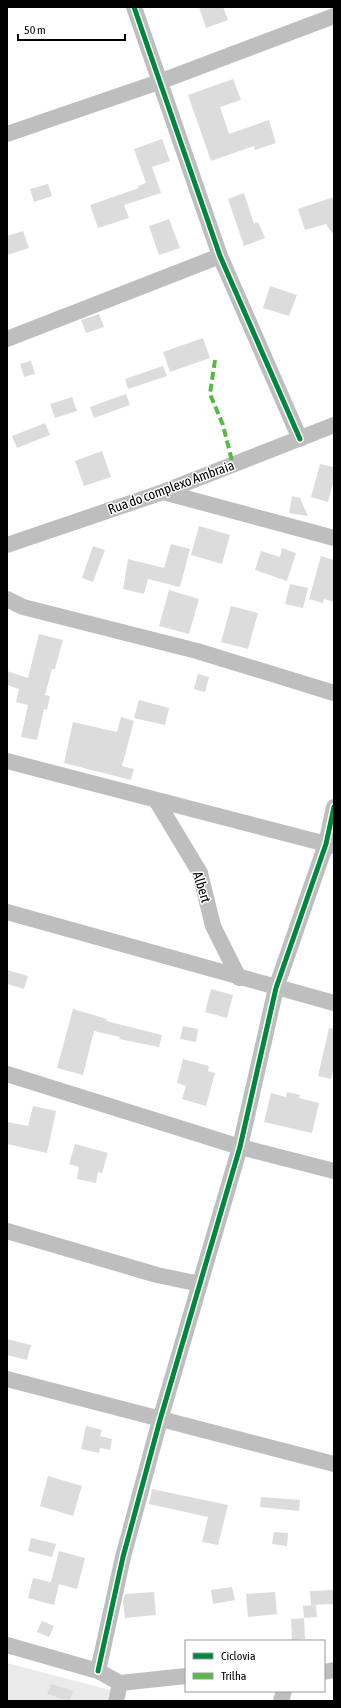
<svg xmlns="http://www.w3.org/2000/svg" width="341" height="1708" viewBox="0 0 341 1708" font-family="'Asap Condensed',sans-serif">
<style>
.green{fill:#eaeaea}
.building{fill:#dcdcdc}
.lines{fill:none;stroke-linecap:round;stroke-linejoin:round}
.street{stroke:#bebebe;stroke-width:16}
.quiet{stroke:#58b947;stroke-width:4;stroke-dasharray:8 4;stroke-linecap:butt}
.cycleway-casing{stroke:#fff;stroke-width:8}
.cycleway{stroke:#00873e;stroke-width:5}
.labels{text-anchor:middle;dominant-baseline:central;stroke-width:3;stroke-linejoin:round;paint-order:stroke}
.street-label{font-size:14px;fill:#000;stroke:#fff}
</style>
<rect width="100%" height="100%" fill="#fff"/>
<path class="green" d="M7 1663 110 1690 107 1701H7Z"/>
<path class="building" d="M199 7H223L228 20 206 28Z
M233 79 241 100 220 107 229 134 269 120 276 143 255 150 254 146 211 161 188 95Z
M162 139 170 161 152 167 161 193 124 205 129 218 98 228 90 205 139 188 138 186 146 183 134 149Z
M48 184 52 196 34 202 30 189Z
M244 193 254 224 258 222 265 238 244 246 228 199Z
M334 197V236L326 224 305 230 298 209Z
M169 219 180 248 159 255 149 226Z
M23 231 29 248 7 255V236Z
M270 286 297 295 289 316 263 308Z
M99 314 104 327 86 333 81 320Z
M203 338 210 358 170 372 163 352Z
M31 361 35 374 24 377 20 364Z
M163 366 167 376 128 389 125 379Z
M126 394 130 405 94 418 90 407Z
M72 397 77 411 55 418 50 404Z
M45 423 50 435 17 448 12 436Z
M102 451 111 477 84 486 75 461Z
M320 464 334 467V479L328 502 311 497Z
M292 496 300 498 308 516 289 513Z
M199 526 230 535 222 564 191 555Z
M171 544 190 549 180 587 148 579 144 594 123 589 128 559 164 568Z
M93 546 105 550 93 582 82 578Z
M282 548 296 553 287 581 255 570 261 551 280 557Z
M321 556 334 560V602L324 599 323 603 309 599Z
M290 584 308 588 303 608 285 604Z
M169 590 199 599 189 634 159 626Z
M231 606 258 613 248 649 221 642Z
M39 634 63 640 55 669H52L45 695 50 696 47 710 44 709 37 740 21 737 28 705 16 702 19 689 7 685V671L28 678Z
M198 674 209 677 205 692 194 689Z
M139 700 169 708 165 725 134 718Z
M121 717 134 721 122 766 134 769 131 780 64 763 73 722 117 732Z
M7 970 28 976 24 989 7 984Z
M211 989 233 995 227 1018 205 1012Z
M73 1009 107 1019 106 1021 162 1035 159 1047 119 1039 120 1037 94 1031 83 1075 57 1068Z
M183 1026 198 1029 196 1042 180 1039Z
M329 1028 334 1029V1067L331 1079 318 1076Z
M183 1059 209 1066 208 1071 215 1073 206 1106 182 1099 186 1086 177 1083Z
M287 1092 300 1095 299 1098 319 1103 312 1133 264 1122 271 1093 286 1097Z
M33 1106 56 1111 47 1153 7 1144V1122L28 1126Z
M75 1144 108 1153 102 1173 98 1172 96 1183 77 1179 79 1167 69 1164Z
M7 1339 31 1345 27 1360 7 1355Z
M86 1426 102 1430 100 1436 112 1439 110 1450 100 1448 99 1453 81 1449Z
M48 1476 82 1486 73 1516 40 1506Z
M152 1489 228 1505 218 1545 202 1542 208 1517 149 1504Z
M261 1497 300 1500 299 1511 260 1507Z
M274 1532 288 1533 287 1546 272 1544Z
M31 1538 56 1544 52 1557 28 1551Z
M59 1551 85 1558 77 1589 51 1582Z
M33 1578 59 1584 54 1605 28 1598Z
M232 1587 235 1600 213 1604 211 1590Z
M334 1590V1604L311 1605 310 1591Z
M154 1592 156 1615 125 1618 123 1601 125 1594Z
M275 1592 277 1614 248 1617 246 1594Z
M316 1605 317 1617 304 1618 303 1606Z
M304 1618 305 1639 292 1640 291 1619Z
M42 1621 54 1626 49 1637 37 1632Z
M51 1684 73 1691 70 1701 47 1694Z"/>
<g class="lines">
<path class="street" d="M134 7 220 256 300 439
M7 134 159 82 334 16
M7 339 220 256
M163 492 334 538
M7 545 163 492 334 425
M7 599 23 607 197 651 334 693
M7 761 334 846
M156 800 200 873 213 926 239 978
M7 912 334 1003
M7 1074 240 1147 334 1171
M7 1231 157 1275 200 1284
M7 1379 334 1464
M7 1645 98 1671 120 1683 186 1676
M98 1671 123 1557 160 1420 240 1147 276 988 326 844 334 807
M324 1672 334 1670
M116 1701 120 1683
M281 1701 284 1691"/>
<path class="quiet" d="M215 360 210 394 223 425 233 465"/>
<g class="cycleway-casing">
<path id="cycleway" d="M134 7 220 256 300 439
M98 1671 123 1557 160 1420 240 1147 276 988 326 844 334 807"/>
</g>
<use href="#cycleway" class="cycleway"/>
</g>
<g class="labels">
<g class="street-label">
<text transform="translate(171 487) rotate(-20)">Rua do complexo Ambraia</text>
<text transform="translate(202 887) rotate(73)">Albert</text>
</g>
</g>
<rect width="341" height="1708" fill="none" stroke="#000000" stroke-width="16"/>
<rect x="185" y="1640" width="140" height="52" fill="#ffffff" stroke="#999999"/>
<rect x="193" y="1653" width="20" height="6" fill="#00873e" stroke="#999999"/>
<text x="221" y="1660" font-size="12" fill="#000000">Ciclovia</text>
<rect x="193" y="1673" width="20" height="6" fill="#58b947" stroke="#999999"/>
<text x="221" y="1680" font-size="12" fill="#000000">Trilha</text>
<path d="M18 34v6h107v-6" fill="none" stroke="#000000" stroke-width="2"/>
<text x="24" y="34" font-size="12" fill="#000000" stroke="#ffffff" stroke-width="3" paint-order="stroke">50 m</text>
</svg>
